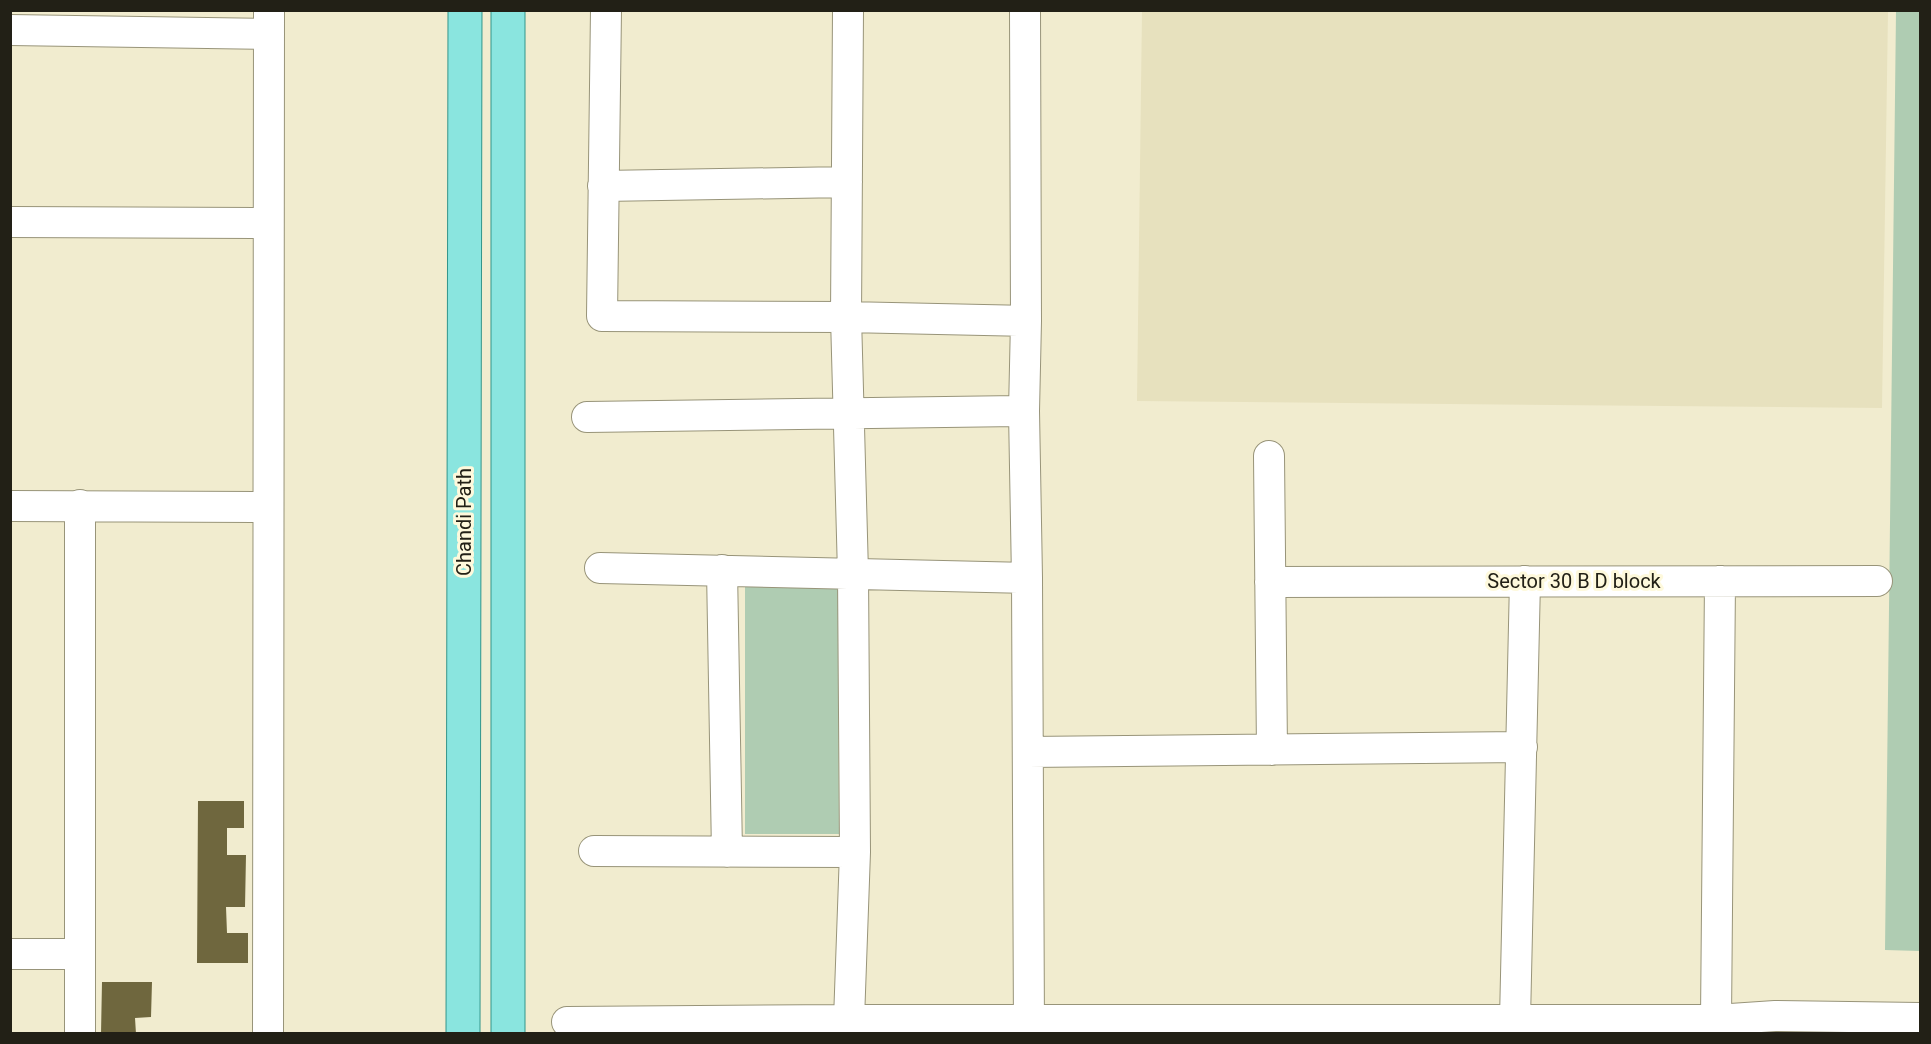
<svg xmlns="http://www.w3.org/2000/svg" width="1931" height="1044" viewBox="0 0 1931 1044" font-family="Roboto,sans-serif">
<style>
.built{fill:#e7e1be}
.green{fill:#afccb2}
.building{fill:#6f673e}
.lines{fill:none;stroke-linecap:round;stroke-linejoin:round}
.minor-casing{stroke:#989479;stroke-width:32}
.major-casing{stroke:#33958b;stroke-width:35}
.minor{stroke:#fff;stroke-width:30}
.major{stroke:#8ae5df;stroke-width:33}
.labels{text-anchor:middle;dominant-baseline:central;stroke-width:6;stroke-linejoin:round;paint-order:stroke}
.street-label{font-size:20px;fill:#222016;stroke:#fef9dc}
</style>
<rect width="100%" height="100%" fill="#f1eccf"/>
<path class="built" d="M1142 11H1888L1882 408 1137 401Z"/>
<path class="green" d="M1920 10V951L1885 950 1896 11Z
M838 585 839 834H745V586Z"/>
<path class="building" d="M198 801H244V828H227V855H246L245 907H226L227 933H248V963H197Z
M102 982H152L151 1017 135 1018 136 1034H101Z"/>
<g class="lines">
<g class="minor-casing">
<path id="minor" d="M606 10 602 316 846 317 1026 321
M848 10 846 317 853 573 855 852 849 1020
M1025 10 1026 321 1024 411 1027 578 1029 1034
M10 30 269 34
M603 186 847 182
M10 222 268 223
M587 417 1024 411
M1269 456 1272 750
M80 505V1034
M10 506 268 507
M600 568 1027 578
M722 570 727 852
M1270 582 1877 581
M1028 752 1522 747
M594 851 855 852
M10 954H80
M1515 1020 1525 581
M1716 1020 1720 581
M567 1022 849 1020H1716L1775 1016 1920 1018
M268 1034 269 10"/>
</g>
<g class="major-casing">
<path id="major" d="M508 10V1034
M463 1034 465 10"/>
</g>
<use href="#minor" class="minor"/>
<use href="#major" class="major"/>
</g>
<g class="labels">
<g class="street-label">
<text transform="translate(464 522) rotate(-90)">Chandi Path</text>
<text x="1574" y="581">Sector 30 B D block</text>
</g>
</g>
<rect width="1931" height="1044" fill="none" stroke="#222016" stroke-width="24"/>
</svg>
